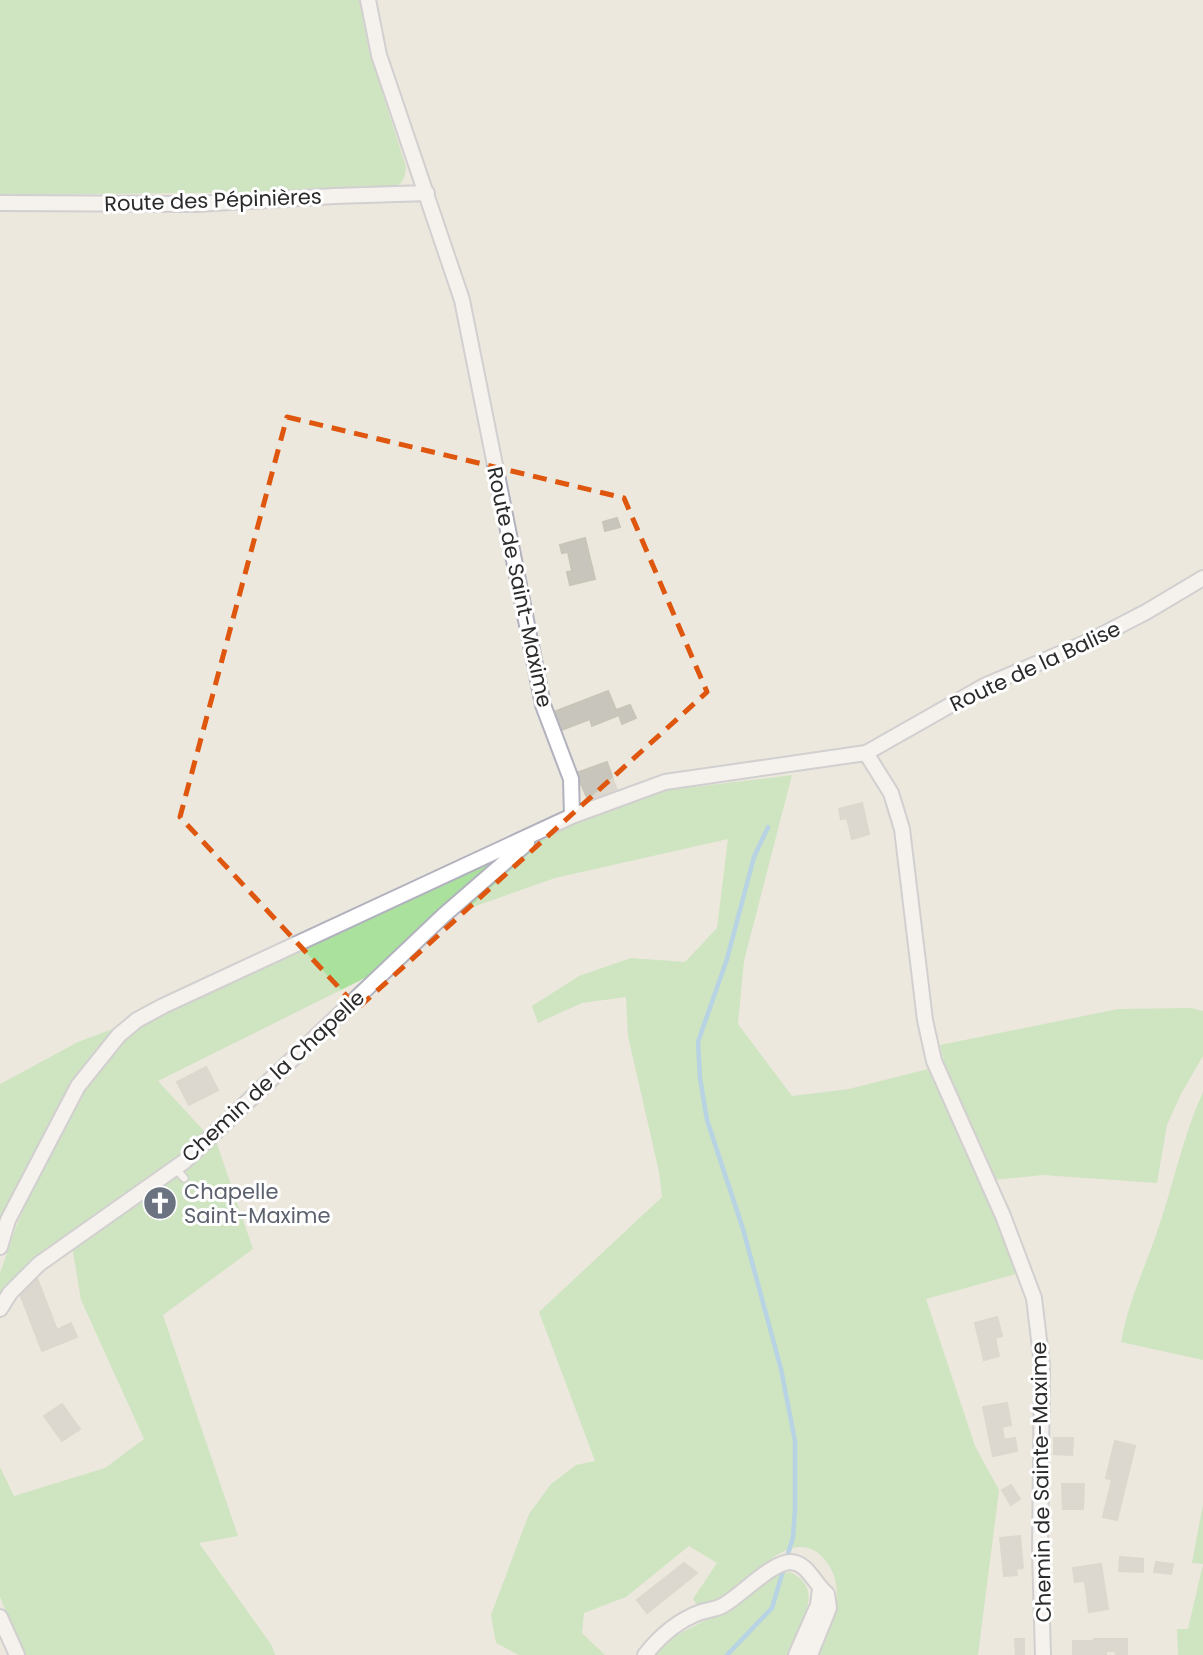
<svg xmlns="http://www.w3.org/2000/svg" width="1203" height="1655" viewBox="0 0 1203 1655" font-family="Poppins,sans-serif">
<style>
.green{fill:#aae19d}
.lines{fill:none;stroke-linecap:round;stroke-linejoin:round}
.stream{stroke:#75baea;stroke-width:4.5}
.building{fill:#c8c6bc;stroke:#c8c5b8;stroke-width:2}
.service-casing{stroke:#b1b2be;stroke-width:10}
.minor-casing{stroke:#b1b2be;stroke-width:18}
.service{stroke:#fff;stroke-width:7}
.minor{stroke:#fff;stroke-width:14}
.marked{fill:none;stroke:#df570e;stroke-width:5;stroke-dasharray:14 9;stroke-linejoin:round}
.labels{text-anchor:middle;dominant-baseline:central;stroke-width:6;stroke-linejoin:round;paint-order:stroke}
.street-label{font-size:21px;fill:#2b2b2b;stroke:#fff}
.worship-label{font-size:21px;fill:#5b616d;stroke:#fff;text-anchor:start}
</style>
<rect width="100%" height="100%" fill="#ece8de"/>
<path class="green" d="M0 0H359L369 51 406 167C405 177 404 182 395 187L289 192 0 195Z
M792 775 744 961 738 1024 792 1096 849 1089 928 1069 1020 1273 926 1299 975 1446 999 1490 978 1655H817C829 1622 850 1591 825 1560 796 1524 758 1572 732 1590 722 1597 709 1602 698 1607L693 1599 717 1563 689 1546 626 1597 584 1613 582 1633 605 1655H519L496 1643 491 1615 529 1514 551 1484 576 1465 595 1461 539 1312 662 1197 659 1172 628 1036 626 997 582 1003 538 1023 532 1006 579 976 631 958 685 962 717 928 728 839 555 878 470 908V900L534 845 565 827 660 791Z
M513 849 369 976 158 1081 205 1132 170 1166 63 1238 29 1266 0 1294V1273L16 1227 30 1193 88 1079 119 1041 168 1009Z
M1191 1008 1203 1011V1056L1181 1094 1167 1125 1157 1183 1043 1175 993 1180 945 1067 940 1045 1118 1009Z
M115 1028 71 1088 0 1230V1084L78 1042Z
M1203 1092V1360L1121 1342C1128 1303 1143 1272 1156 1235 1173 1187 1182 1138 1203 1092Z
M216 1141 253 1249 163 1315 238 1536 199 1543 272 1646 275 1655H24L0 1597V1467L14 1496 105 1468 144 1439 81 1300 72 1246Z
M1203 1504V1655H1178L1177 1629H1188L1203 1564 1192 1563Z
M790 1572C829 1590 796 1626 788 1655H650C678 1629 713 1620 744 1599 759 1589 771 1574 790 1572Z"/>
<g class="lines">
<path class="stream" d="M727 1655 772 1608 793 1537 795 1509V1441L781 1369 743 1229 707 1120 700 1078 698 1042 727 959 754 857 768 827"/>
</g>
<path class="building" d="M617 518 620 527 605 531 603 522Z
M585 538 595 579 570 585 567 572 572 571 568 552 562 553 560 545Z
M608 691 616 710 630 705 636 718 622 724 619 715 592 726 590 719 559 731 551 713Z
M607 762 617 791 590 804 576 773Z
M862 803 869 834 852 839 847 818 841 819 839 809Z
M206 1067 218 1090 189 1105 177 1082Z
M164 1191 166 1194H171L173 1203 157 1215 147 1203Z
M37 1278 57 1330 71 1323 77 1337 42 1351 19 1291 26 1288 25 1282Z
M997 1317 1002 1336 995 1338 999 1356 984 1360 975 1323Z
M1007 1403 1011 1425 1002 1427 1004 1440 1015 1438 1017 1451 993 1456 983 1407Z
M62 1404 80 1429 62 1441 44 1416Z
M1054 1438H1073L1072 1455 1054 1454Z
M1115 1441 1135 1446 1126 1483 1106 1478Z
M1112 1480 1126 1483 1117 1520 1103 1517Z
M1062 1484H1084L1083 1509H1063Z
M1011 1485 1020 1499 1011 1505 1002 1490Z
M1020 1536 1023 1568 1016 1569 1017 1575 1004 1576 1000 1538Z
M1120 1557 1143 1559V1572L1119 1571Z
M1156 1562 1173 1564 1171 1574 1154 1572Z
M684 1563 697 1573 647 1613 637 1600Z
M1101 1564 1108 1609 1089 1612 1085 1581 1075 1582 1073 1568Z
M1015 1639H1024V1655H1016Z
M1094 1639H1127V1655H1116L1115 1651H1106V1655H1073V1641H1094Z"/>
<g class="lines">
<g class="service-casing">
<path id="service" d="M175 1168 184 1178"/>
</g>
<g class="minor-casing">
<path id="minor" d="M0 203 197 204 335 196 427 193
M866 753 891 793 902 829 925 1020 934 1061 1003 1216 1034 1298 1042 1365 1040 1552 1043 1655
M572 816 665 782 866 753 984 686 1090 641 1146 612 1203 578
M0 1247 8 1220 78 1086 119 1035 137 1020 163 1006 572 816 571 779 543 705 462 300 379 55 368 0
M0 1309 10 1293 39 1264 185 1161 444 915 527 843
M0 1617 17 1655
M645 1655C659 1637 679 1620 701 1612 708 1610 716 1609 722 1606 741 1596 771 1562 791 1562 808 1563 815 1585 827 1594L829 1608 810 1655
M796 1655 818 1605 820 1589"/>
</g>
<use href="#service" class="service"/>
<use href="#minor" class="minor"/>
</g>
<path d="M0 0H1203V1655H0ZM287 417 624 498 707 692 358 1008 180 817Z" fill="#ece8de" fill-opacity=".55" fill-rule="evenodd"/>
<path class="marked" d="M287 417 624 498 707 692 358 1008 180 817Z"/>
<defs>
<g id="church-disc" transform="scale(1.75)"><circle r="9.5" fill="#6b7280" stroke="#fff"/><path d="M-1.2-6h2.4v3.5h3.3v2.4h-3.3V6h-2.4V-.1h-3.3v-2.4h3.3Z" fill="#fff"/></g>
</defs>
<g fill-rule="evenodd">
<use href="#church-disc" x="160" y="1203"/>
</g>
<g class="labels">
<g class="street-label">
<text transform="translate(213 200) rotate(-2)">Route des Pépinières</text>
<text transform="translate(520 587) rotate(78)">Route de Saint-Maxime</text>
<text transform="translate(1035 666) rotate(-25)">Route de la Balise</text>
<text transform="translate(273 1076) rotate(-43)">Chemin de la Chapelle</text>
<text transform="translate(1041 1482) rotate(-91)">Chemin de Sainte-Maxime</text>
</g>
<g class="worship-label">
<text x="184" y="1191">Chapelle<tspan x="184" dy="24">Saint-Maxime</tspan></text>
</g>
</g>
</svg>
